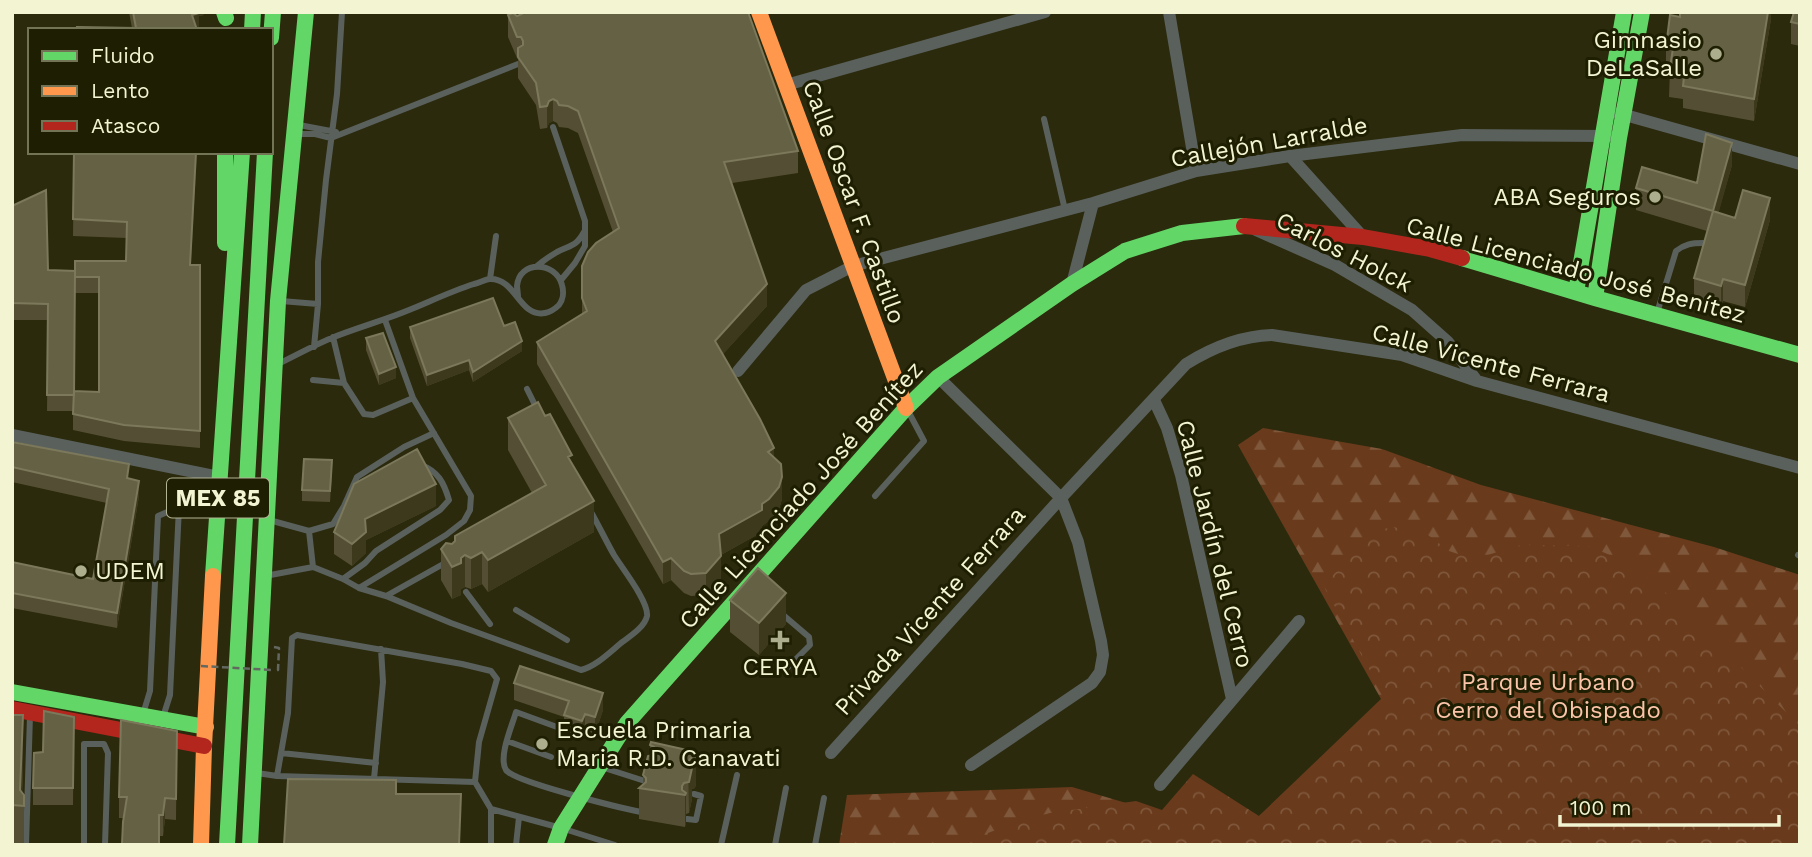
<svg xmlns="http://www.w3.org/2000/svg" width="1812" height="857" viewBox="0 0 1812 857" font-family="'Work Sans',sans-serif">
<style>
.forest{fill:url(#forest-firs)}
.park{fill:url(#park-crowns)}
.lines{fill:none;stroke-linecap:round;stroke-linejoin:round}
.path{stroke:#636860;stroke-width:2.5;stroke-dasharray:7 3.5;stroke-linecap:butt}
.lane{stroke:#5a615d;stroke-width:6}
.street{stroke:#5a615d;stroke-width:12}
.fast{stroke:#63d668;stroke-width:16}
.slow{stroke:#ff974d;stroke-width:16}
.jam{stroke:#b3261e;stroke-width:16}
.path-bridge{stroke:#636860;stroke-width:2.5;stroke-dasharray:7 3.5;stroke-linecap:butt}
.wall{fill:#544f34;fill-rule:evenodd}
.shaded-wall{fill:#3c391d}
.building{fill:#656145;stroke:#7b785b;stroke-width:2}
.poi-dot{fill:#adae8d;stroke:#1e1e03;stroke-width:2.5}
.labels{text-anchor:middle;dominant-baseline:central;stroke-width:6;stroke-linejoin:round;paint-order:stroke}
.shield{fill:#1e1e03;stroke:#b3b494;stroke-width:2}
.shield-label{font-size:23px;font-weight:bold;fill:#f3f5d2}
.poi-label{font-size:24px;fill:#f3f5d2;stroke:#1e1e03;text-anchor:end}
.street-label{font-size:24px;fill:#f3f5d2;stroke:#1e1e03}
.park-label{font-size:24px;fill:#fbc4a8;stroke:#1e1e03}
</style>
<defs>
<pattern id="forest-firs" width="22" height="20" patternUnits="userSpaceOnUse" patternTransform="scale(1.75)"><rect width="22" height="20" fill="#693a1b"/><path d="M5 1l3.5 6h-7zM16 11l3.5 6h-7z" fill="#7f573b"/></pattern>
<pattern id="park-crowns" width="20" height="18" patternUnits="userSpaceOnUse" patternTransform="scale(1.75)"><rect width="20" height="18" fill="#693a1b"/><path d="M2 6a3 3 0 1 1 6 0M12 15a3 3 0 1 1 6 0" fill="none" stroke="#7f573b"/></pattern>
</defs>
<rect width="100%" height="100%" fill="#2b2a0d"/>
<path class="forest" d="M1263 428 1382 449 1481 485 1714 547 1800 575V845H839L847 795 1072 787 1238 836 1381 699 1238 445Z"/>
<path class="park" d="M1405 527 1428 535 1449 551 1464 556 1481 557 1521 545 1588 546 1627 562 1659 586 1800 726V845H984L988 833 1016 822 1050 813 1136 801 1162 810 1193 774 1259 816 1386 700 1323 585 1379 529Z"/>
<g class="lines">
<path class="path" d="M274 647 279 648 278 670H274"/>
<path class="lane" d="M1044 119 1065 210
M299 125 336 132
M553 127 585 221V246L575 263 561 280
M296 134H315L331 138 518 64
M537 266C543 261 550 256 557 252 570 245 576 247 584 232
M490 279 496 236
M281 301 318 304
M1657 313 1676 251C1685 244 1692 243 1703 243
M333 337 344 383 364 414 373 415 413 398
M314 347 318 304V262L326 180 337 94 342 12
M276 365C295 356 314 345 334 337 359 327 385 320 409 310 431 301 452 291 474 284 479 283 484 280 489 279 516 277 519 318 545 313 550 312 555 309 559 305 563 300 564 292 562 285 556 261 519 260 517 286 517 286 518 296 518 296
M313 380 344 383
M527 389 537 409
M875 496 924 441 907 409
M269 520 309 531 313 567
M309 531 333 524 344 506 357 477 404 447 434 433
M1798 555 1800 556
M265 576 313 567 343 579 359 588 386 596 451 623 581 670C596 666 609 653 621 643 629 637 645 627 647 616 649 602 622 568 614 555 606 541 599 526 591 512
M343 579 365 563 376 551 440 510 449 500C444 483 438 471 421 465
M359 588 446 535 464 521 470 510 471 496 413 398 385 320
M466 592 490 624
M386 596 445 563 447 566
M516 610 567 640
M782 614 809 637 810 645 786 669
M143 714 150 691 158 516 179 507
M163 717 170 695 179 507 211 496
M557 727 516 712C512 726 498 757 506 770 514 782 621 808 641 812
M507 741 551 757
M281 753 376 763
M601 767 648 782
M257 773 277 776 475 782
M277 776 288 713 292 638 297 635 462 664 491 671 497 679 479 742 475 782 491 809V845
M374 779 383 682 381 649
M491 809 561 828 615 845
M687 819 696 820 701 796 694 794
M26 845 30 715
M84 845V744H104L108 753 105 845
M516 845 519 817
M721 845 737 775
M775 845 786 788
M815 845 824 798"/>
<path class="street" d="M1169 12 1196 171
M786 85 1045 12
M1618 113 1800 164
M1290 156 1363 237
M1256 230 1335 265 1412 310 1448 342 1477 381
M1072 284 1093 203
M738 371 806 290 853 266 1093 203 1196 171 1290 156 1462 135 1608 136
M938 377 1061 498 1078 542 1101 641 1103 655 1100 672 1092 683 971 765
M1154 400 1167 428 1181 475 1232 699
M12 435 219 477
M831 753 1061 498 1186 364C1213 347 1240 336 1272 335L1402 355 1477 381 1800 468
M1160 785 1299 621"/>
<path class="fast" d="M224 12 226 18
M252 30 253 12
M271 38 273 12
M225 152V243
M1462 258 1595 298 1800 355
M1576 292 1624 12
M1595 298 1619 138 1642 12
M213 576 242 152
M12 692 206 727
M227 845 265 152
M250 845 278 301 306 12
M555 845 561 828 627 723 906 408 938 377 1072 284 1125 251 1182 233 1244 226"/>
<path class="slow" d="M759 12 906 408
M201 845 204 746 213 576"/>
<path class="jam" d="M1244 226 1363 237 1430 249 1462 258
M12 709 204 746"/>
<path class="path-bridge" d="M201 666 272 670"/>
</g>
<path class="wall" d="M129 12H204V15L199 16V29L132 28Z
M1771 12V19L1754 121 1683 108V99L1669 97 1670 70 1666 69V47L1680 17Z
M1800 12V46L1791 44V22Z
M508 15 517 16 798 151V173L732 183 767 306 723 354 774 457 782 499 779 509 769 521 762 526V532L721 555V578L706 595 691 596 684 593 671 580 663 584 537 364V342L582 314V266L613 232 578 133 568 128 559 127 557 123 553 121 549 123 547 128 540 129 536 105 518 78V59L517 58 508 37Z
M74 152 191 265H200V448L124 441 73 430V411H47L48 320H12V206L48 270 75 271 126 261 127 238 73 236ZM75 293H99V392L74 391Z
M1732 165 1718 213 1735 218 1770 220 1745 307 1723 301 1721 307 1694 299V278L1707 231 1636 210V188L1697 183Z
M504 326 522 351 473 382 469 370 427 386 410 338V327Z
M366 338 396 378 379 385 366 350Z
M508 418 572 464 594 532 488 592 482 584 471 589 465 587 461 589V595L452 599 441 580V549L452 544 532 493 508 450Z
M12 442 129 479 139 496 117 628 12 608V562L93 579 107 503 12 482Z
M332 471 330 502 302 501V490Z
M436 506 366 540V553L352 566 334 554V532Z
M730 600 786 624 759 655 730 632Z
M514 683 603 710 595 734 585 730 582 738 564 732V717L514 700Z
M12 715 23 770 22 793 24 795V845H12Z
M74 717 73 805H33V788L43 752Z
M177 731 176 820 165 819 163 836H159L122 844 123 818H119V797Z
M650 745 696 783 695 788 692 789V799L689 813 686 814 685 827 639 819V788L643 785V775L650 755Z"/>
<path class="shaded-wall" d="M195 12H204V15L199 16V29L192 30V15Z
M1768 12H1771V19L1754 121V99Z
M553 99V121L549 123 547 128V106L549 101Z
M1732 143V165L1713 233V211Z
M196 152H197L190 281V265Z
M1770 198V220L1745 307V285Z
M1723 279V301L1721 307V286Z
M767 284V306L715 363V341Z
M522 341V351L473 382V372Z
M469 360V370L427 386V375Z
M396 367V378L379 385V374Z
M774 448V470L768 452Z
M332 460V471L330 502V491Z
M782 477V499L779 509 769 521 762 526V532L719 556V534L762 504Z
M139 481V496L117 628V613Z
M436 484V506L366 540V553L352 566V544L365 519Z
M594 501V532L488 592V560Z
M482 552V584L471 589V558Z
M465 555V587L461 589V595L452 599V567Z
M721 556V578L706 595V573Z
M671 558V580L663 584V562Z
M786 593V624L759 655V623Z
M603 693V710L595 734V717Z
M585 714V730L582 738V721Z
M23 715V770L22 806H20Z
M696 752V783L695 788 692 789V799L689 813 688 762Z
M686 793V825L685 827V795Z
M165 798V819L163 836V815Z"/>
<path class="building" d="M133 12H199V13L192 15 197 30H77V27L136 28Z
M523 12H748L798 151 724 162 767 284 715 341 760 419 774 448 768 452 781 464 782 477 779 487 769 499 762 504V510L719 534 721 556 706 573 691 574 684 571 671 558 663 562 537 342 587 311 582 298V266L588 252 596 243 619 228 578 111 568 106 559 105 557 101 553 99 549 101 547 106 540 107 536 83 518 57V48L523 45V41L521 37H517L508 15 513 13 517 16 522 14Z
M1680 12H1768L1754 99 1683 86 1684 77 1669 75 1673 48 1666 47 1670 15 1680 17Z
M1794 12H1800V24L1791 22Z
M1706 134 1732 143 1713 211 1636 188 1642 167 1697 183Z
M74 152H196L190 265H200V431L124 425 73 414 74 391 99 392V277H75V261H126L127 222 73 219Z
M46 190 48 270 75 271 74 395H47L48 304 12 303V206Z
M1743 190 1770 198 1745 285 1723 279 1721 286 1694 278 1713 211 1735 218Z
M493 298 504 326 515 322 522 341 473 372 469 360 427 375 410 327Z
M383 333 396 367 379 374 366 338Z
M538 402 545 416 550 414 572 455 568 457 594 501 488 560 482 552 471 558 465 555 461 558V563L452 567 441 549 446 543 452 544 455 541V536L546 485 508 418Z
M12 442 129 464 127 478 139 481 117 613 12 593V562L93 579 109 489 12 467Z
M417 449 436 484 365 519 366 532 352 544 334 532 354 484Z
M304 459 332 460 330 491 302 490Z
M758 568 786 593 759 623 730 600Z
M520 666 603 693 595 717 585 714 582 721 564 715 569 701 514 683Z
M44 711 74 717 73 788H33L34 753 43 752Z
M12 715H23L20 790 24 795V806L12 805Z
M121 720 177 731 176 799 165 798 163 815H159V845H115L122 844 123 822 127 797H119Z
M651 742 696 752 695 757 691 758 688 762 690 766 692 768 689 782 684 783 682 786V790L686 793 685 795 639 788 646 782V778L643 775 648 756 652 755 655 751 654 747 650 745Z
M288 779 396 780V794H461L459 845H284Z"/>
<g class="poi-dot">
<circle cx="1716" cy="54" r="7"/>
<circle cx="1655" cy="197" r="7"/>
<circle cx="81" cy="571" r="7"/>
<path d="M776.5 629.5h7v7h7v7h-7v7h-7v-7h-7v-7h7z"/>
<circle cx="542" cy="744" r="7"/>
</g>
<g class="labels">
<rect class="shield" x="167" y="478.5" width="102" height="39" rx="5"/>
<g class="shield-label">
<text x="218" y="498">MEX 85</text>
</g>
<g class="poi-label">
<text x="1702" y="40">Gimnasio<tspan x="1702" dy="28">DeLaSalle</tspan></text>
<text x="1641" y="197">ABA Seguros</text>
<text x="95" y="571" text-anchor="start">UDEM</text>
<text x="780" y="667" text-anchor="middle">CERYA</text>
<text x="556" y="730" text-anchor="start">Escuela Primaria<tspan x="556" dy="28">Maria R.D. Canavati</tspan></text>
</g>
<g class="street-label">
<text transform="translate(1269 142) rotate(-10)">Callejón Larralde</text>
<text transform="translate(854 202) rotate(70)">Calle Oscar F. Castillo</text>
<text transform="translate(1344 252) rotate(27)">Carlos Holck</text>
<text transform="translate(1576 270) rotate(15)">Calle Licenciado José Benítez</text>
<text transform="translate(1491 363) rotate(15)">Calle Vicente Ferrara</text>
<text transform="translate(801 495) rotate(-48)">Calle Licenciado José Benítez</text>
<text transform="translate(1215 544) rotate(76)">Calle Jardín del Cerro</text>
<text transform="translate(930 611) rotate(-48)">Privada Vicente Ferrara</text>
</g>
<g class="park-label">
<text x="1548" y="682">Parque Urbano<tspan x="1548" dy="28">Cerro del Obispado</tspan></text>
</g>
</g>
<rect width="1812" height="857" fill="none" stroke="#f3f5d2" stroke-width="28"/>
<rect x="28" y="28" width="245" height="126" fill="#1e1e03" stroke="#737456" stroke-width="2"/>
<rect x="42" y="51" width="35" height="10" fill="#63d668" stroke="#737456" stroke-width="2"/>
<text x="91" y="63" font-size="21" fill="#f3f5d2">Fluido</text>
<rect x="42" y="86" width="35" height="10" fill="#ff974d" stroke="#737456" stroke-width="2"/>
<text x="91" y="98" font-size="21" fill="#f3f5d2">Lento</text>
<rect x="42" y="121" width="35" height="10" fill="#b3261e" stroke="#737456" stroke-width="2"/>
<text x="91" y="133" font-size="21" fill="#f3f5d2">Atasco</text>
<path d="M1560 815v10h219v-10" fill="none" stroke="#f3f5d2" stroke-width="3.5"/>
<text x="1570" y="815" font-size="21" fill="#f3f5d2" stroke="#1e1e03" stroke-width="5" paint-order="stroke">100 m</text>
</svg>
